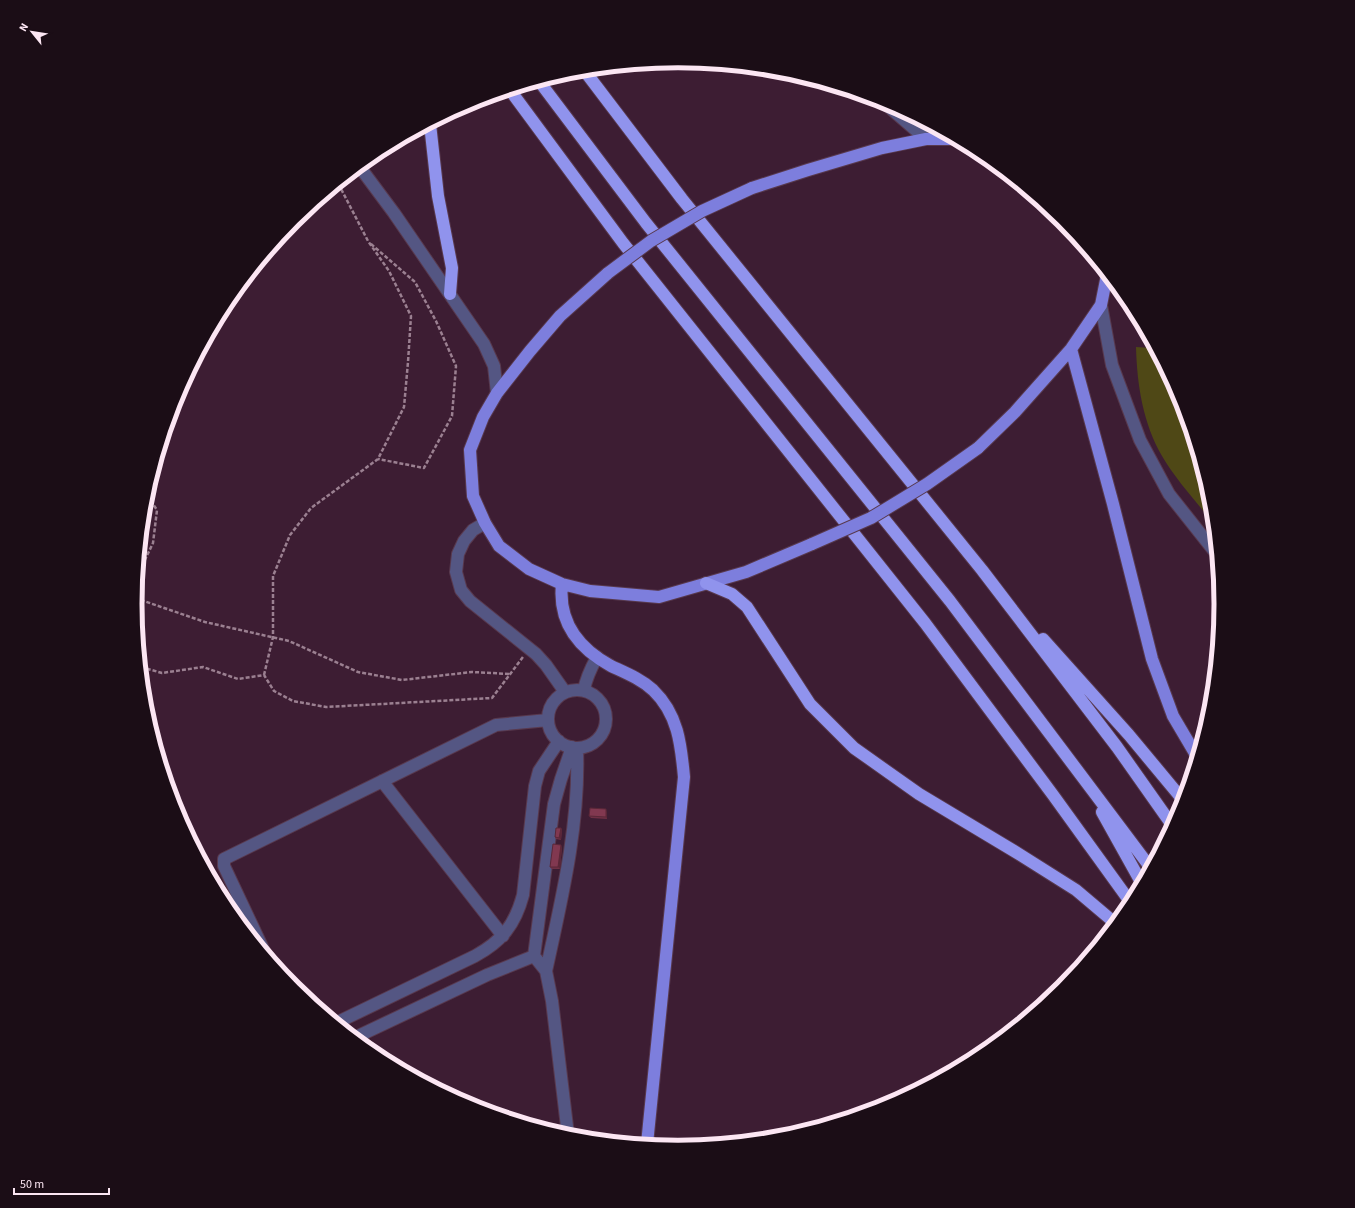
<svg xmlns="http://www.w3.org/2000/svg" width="1355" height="1208" viewBox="0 0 1355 1208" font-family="'Source Sans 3',sans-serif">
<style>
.green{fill:#4f4816}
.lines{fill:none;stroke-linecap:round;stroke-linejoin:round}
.minor-casing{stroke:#58394e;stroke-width:14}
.major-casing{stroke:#58394e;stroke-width:14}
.highway-casing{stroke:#58394e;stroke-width:14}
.path{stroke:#9b8091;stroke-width:2.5;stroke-dasharray:4 2;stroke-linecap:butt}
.minor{stroke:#545683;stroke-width:12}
.major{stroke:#7d7edd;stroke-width:12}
.highway{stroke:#9093ed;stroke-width:12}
.major-bridge-casing{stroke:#58394e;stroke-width:14;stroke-linecap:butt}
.major-bridge{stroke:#7d7edd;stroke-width:12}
.wall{fill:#6f3045}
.shaded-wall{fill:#5a2738}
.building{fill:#813850;stroke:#5a2738}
.rim{fill:none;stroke:#fce6f3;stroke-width:5}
</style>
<rect width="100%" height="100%" fill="#3d1d33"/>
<path class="green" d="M1152 346 1179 396 1210 498 1212 522C1196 501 1176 480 1162 456 1143 423 1137 385 1136 347L1152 348Z"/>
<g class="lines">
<g class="minor-casing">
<path id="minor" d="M882 101 926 139
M359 166 394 213 484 344 494 366 497 393
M1101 305 1112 365 1140 440 1169 494 1215 552
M485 523 473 530 464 541 458 554 456 572 461 590 470 601 536 654 546 665 565 692
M548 719a29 29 0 1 1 58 0a29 29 0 1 1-58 0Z
M584 690C586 678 591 668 597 657
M382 781 503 936
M265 953 224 866V859L496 725 548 720
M546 971C562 898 580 823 577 748
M336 1023 475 956C502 941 515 925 523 895L535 786 539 771 559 741
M354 1038 487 975 534 956
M568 1135 552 1001 546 971 534 956 554 804 561 779 572 747"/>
</g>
<g class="major-casing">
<path id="major" d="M752 188 808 170 882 148 926 139H954
M608 273 560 316 530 351 497 393 483 417 470 450 473 496 485 523 499 546 529 569 562 584 590 591 659 597 746 572 812 544
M1071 349 1113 504 1152 659 1173 716 1196 755
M978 448 1015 412 1071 349 1101 305 1107 275
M562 584C558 622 578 648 611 666 626 673 641 679 653 690 678 714 681 744 684 777L647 1144"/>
</g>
<g class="highway-casing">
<path id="highway" d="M584 70 682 199 982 570 1117 747 1172 825
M539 81 646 223 950 601 1150 867
M510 90 623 243 925 623 1053 795 1131 903
M430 124 438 196 452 268 450 294
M706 583 732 594 747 607 810 704 854 748 919 794 1014 851 1076 890 1115 923
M1043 639 1129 735 1183 800
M1102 812 1141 882"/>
</g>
<path class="path" d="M371 244 415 282 436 321 456 366 452 416 424 468 378 459
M136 589 141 568 153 543 157 510 146 494
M135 598 205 622 289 641 358 672 402 680 472 672 510 674
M141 667 162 673 203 667 238 679 264 675 274 691 293 701 326 707 492 698 523 657
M264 675 273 637V576L290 535 311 508 378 459 404 407 408 362 411 316 389 271 368 241 338 183"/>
<use href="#minor" class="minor"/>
<use href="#major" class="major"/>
<use href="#highway" class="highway"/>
<g class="major-bridge-casing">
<path id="major-bridge" d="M608 273 651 241 702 211 752 188
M812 544 871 518 927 484 978 448"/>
</g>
<use href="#major-bridge" class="major-bridge"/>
</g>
<path class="wall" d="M607 812V819L591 818 589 816Z
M561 828 562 830 561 840 556 839 555 837Z
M562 847 560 869H552L550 867Z"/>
<path class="shaded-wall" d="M606 809 607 812V819L606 817Z
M561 828 562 830 561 840 559 838Z
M561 845 562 847 560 869 558 867Z"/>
<path class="building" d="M590 808 606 809V817L589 816Z
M556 828H561L559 838 555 837Z
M553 844 561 845 558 867H550Z"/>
<path d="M0 0H1355V1208H0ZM142 604a536 536 0 1 1 1072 0a536 536 0 1 1-1072 0Z" fill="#1b0d16" fill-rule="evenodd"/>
<path class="rim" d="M142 604a536 536 0 1 1 1072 0a536 536 0 1 1-1072 0Z"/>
<g transform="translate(32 32) rotate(300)" stroke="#1b0d16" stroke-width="3" paint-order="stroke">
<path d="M0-3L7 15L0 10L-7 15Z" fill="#fce6f3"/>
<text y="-6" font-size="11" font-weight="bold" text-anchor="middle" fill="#fce6f3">N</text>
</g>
<path d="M14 1188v6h95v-6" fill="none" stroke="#fce6f3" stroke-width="2"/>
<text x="20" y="1188" font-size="12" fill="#fce6f3" stroke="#1b0d16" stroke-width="3" paint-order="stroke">50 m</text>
</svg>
